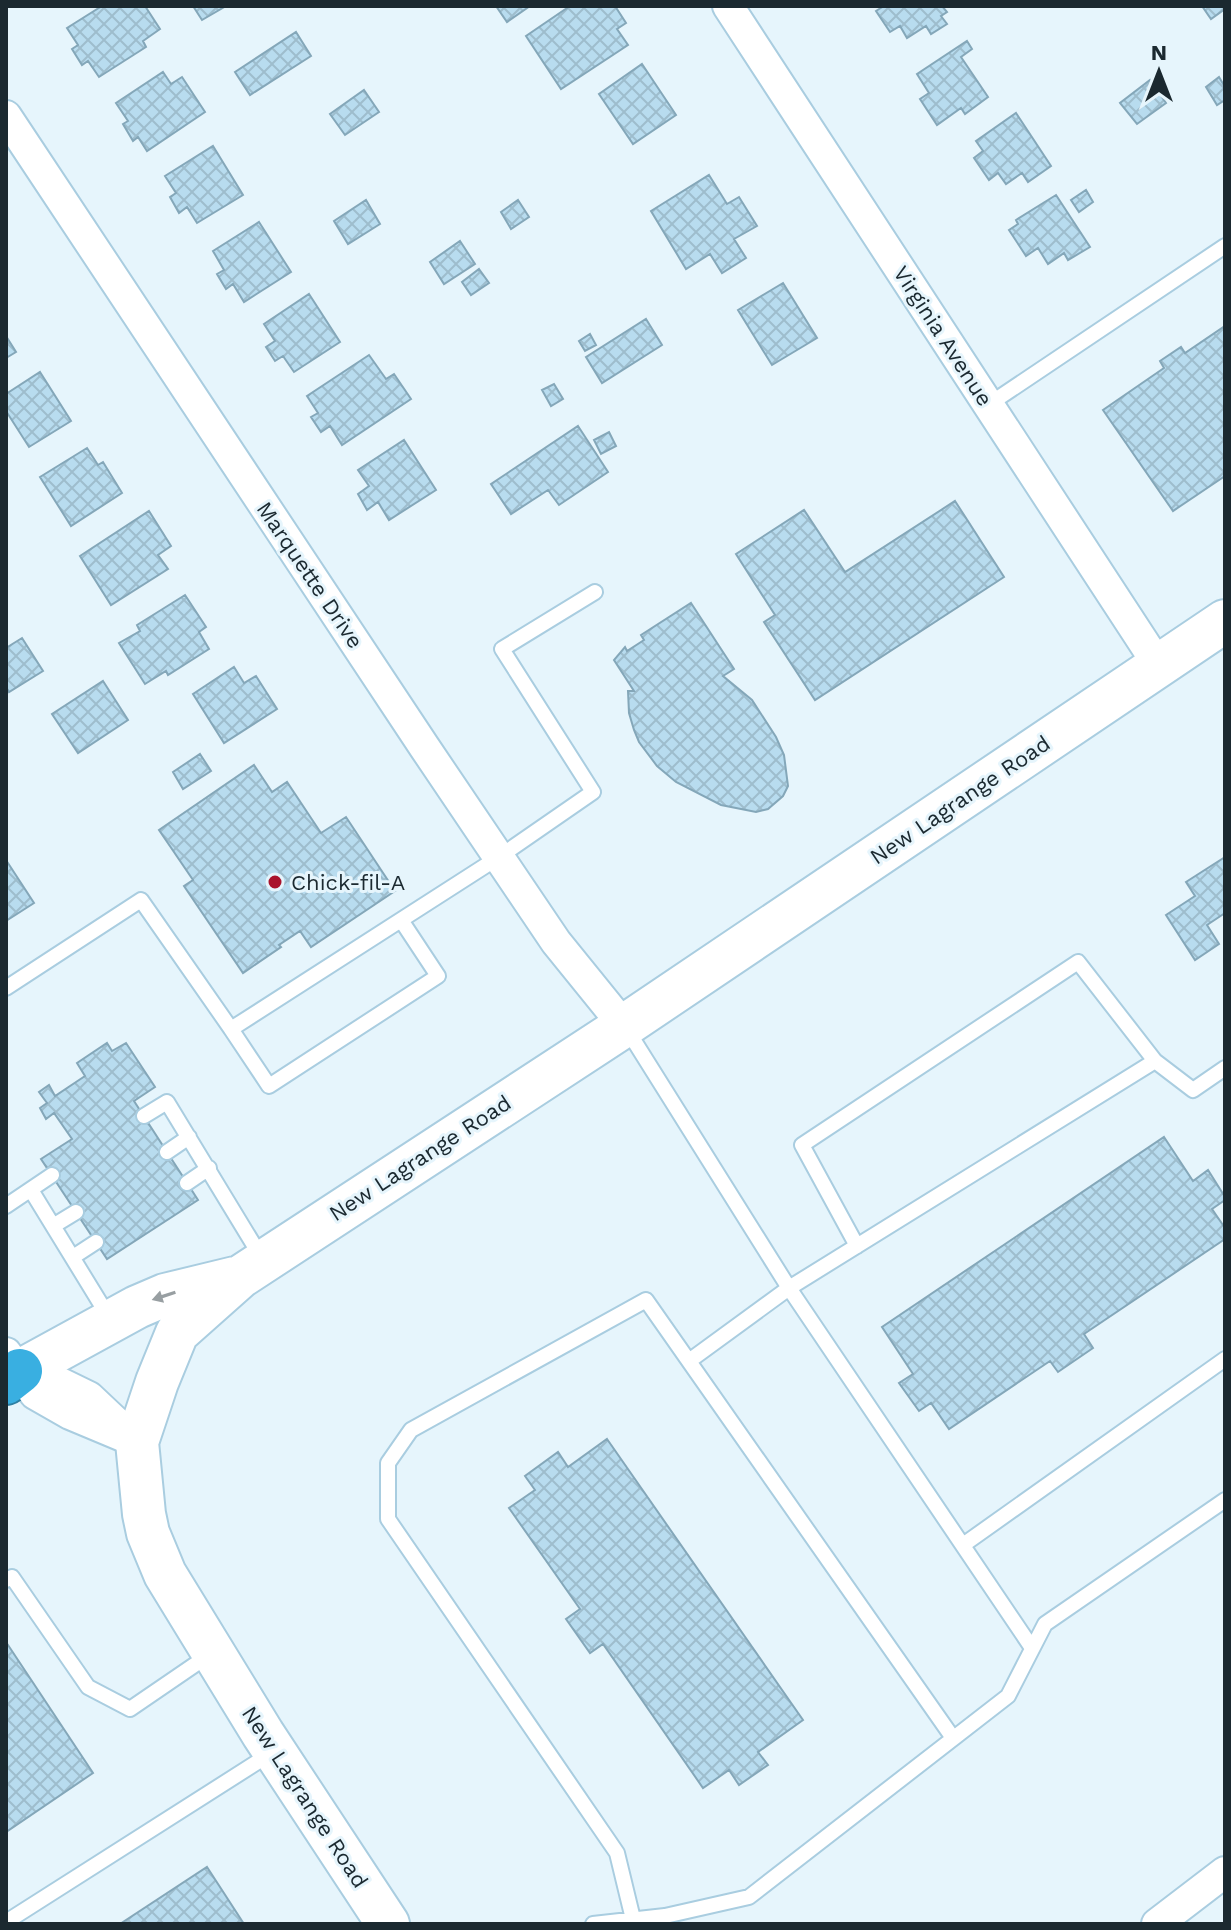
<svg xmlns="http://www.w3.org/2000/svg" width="1231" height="1930" viewBox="0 0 1231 1930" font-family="'Work Sans',sans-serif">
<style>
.building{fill:url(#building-cross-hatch);stroke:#84a7b9;stroke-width:2}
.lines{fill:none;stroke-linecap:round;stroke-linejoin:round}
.lane-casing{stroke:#a9cde0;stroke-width:18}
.street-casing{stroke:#a9cde0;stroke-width:34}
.secondary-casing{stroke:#a9cde0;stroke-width:46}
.highway-casing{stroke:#2e80a3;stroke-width:48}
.lane{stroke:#fff;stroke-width:14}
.street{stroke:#fff;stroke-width:30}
.secondary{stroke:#fff;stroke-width:42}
.highway{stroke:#39afe1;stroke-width:44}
.oneway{fill:#989fa2}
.poi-dot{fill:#a9132c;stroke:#e6f5fc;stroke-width:3}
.labels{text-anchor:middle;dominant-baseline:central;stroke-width:6;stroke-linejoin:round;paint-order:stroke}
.street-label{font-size:22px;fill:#1b2930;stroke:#e6f5fc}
.poi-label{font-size:22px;fill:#1b2930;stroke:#e6f5fc;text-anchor:start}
</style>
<defs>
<pattern id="building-cross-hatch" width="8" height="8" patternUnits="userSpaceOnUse" patternTransform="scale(2)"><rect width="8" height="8" fill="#b8dcef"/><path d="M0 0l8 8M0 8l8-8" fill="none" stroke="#9ebdcd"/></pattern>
</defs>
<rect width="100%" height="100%" fill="#e6f5fc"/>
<path class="building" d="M102 6H145L160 29 143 41 146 47 99 77 88 61 82 65 72 49 78 45 67 28Z
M193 6H226L202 20Z
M496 6H530L507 22Z
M570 6H615L626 23 617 29 628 45 561 89 526 36Z
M884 6H942L947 12 941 16 947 24 931 34 926 26 907 38 900 26 890 32 876 11Z
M1202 6H1225V9L1211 19Z
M296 32 311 56 250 95 235 72Z
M967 41 972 49 961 57 988 97 965 114 961 108 937 125 920 99 929 93 917 74Z
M642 64 676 115 633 144 599 94Z
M163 72 171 84 182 77 205 112 147 151 138 137 133 141 123 124 128 121 116 103Z
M1219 77 1225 87V100L1217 105 1206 87Z
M1150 80 1166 103 1137 124 1120 103Z
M364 90 379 112 345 135 330 114Z
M1016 113 1051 166 1028 182 1022 173 1006 184 998 173 989 180 974 158 983 151 976 141Z
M213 146 243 195 197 223 187 207 179 213 170 197 176 193 165 176Z
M709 175 727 204 739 197 757 226 734 239 746 258 722 273 710 254 686 269 651 211Z
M1086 190 1093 202 1079 212 1071 200Z
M1056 195 1090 247 1068 260 1064 253 1048 264 1038 248 1026 256 1009 230 1018 224 1016 220Z
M366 200 380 224 348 244 334 221Z
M518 200 529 217 511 229 501 212Z
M259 222 291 272 244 302 233 284 226 289 217 274 224 270 213 251Z
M460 241 475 264 444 284 430 262Z
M479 269 489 283 471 295 462 282Z
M783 283 817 338 772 365 738 310Z
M309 294 340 342 294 372 283 356 275 361 266 347 275 341 264 324Z
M646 319 662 345 602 383 586 357Z
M1225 326V476L1173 511 1103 410 1164 368 1160 361 1181 347 1185 353Z
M590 334 596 345 585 351 579 341Z
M6 336 16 352 6 358Z
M369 355 386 379 394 374 411 399 342 445 330 426 321 432 311 417 318 413 307 396Z
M40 372 71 421 29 447 6 411V394Z
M554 384 563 399 551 406 542 390Z
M578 426 608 472 559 505 548 490 511 514 491 484Z
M609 432 616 446 601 454 594 440Z
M404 440 436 490 389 520 378 502 367 510 358 494 369 486 358 470Z
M87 448 98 465 103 462 122 493 71 526 40 477Z
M955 501 1004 577 815 700 764 622 775 615 736 554 804 510 845 572Z
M149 511 171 546 158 555 168 569 111 605 80 556Z
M185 595 206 627 199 632 209 649 168 675 166 671 145 684 119 643 140 631 137 625Z
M691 603 734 669 723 676 752 700 776 737 784 755 788 786 783 796 768 809 756 812 721 805 676 782 657 766 639 742 634 730 629 713 628 691H634L614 660 625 647 627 651 644 640 641 635Z
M22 638 43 671 9 692 6 687V648Z
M234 667 244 683 256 676 277 709 224 743 193 694Z
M103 681 128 720 78 753 52 714Z
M200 754 211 771 183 789 173 772Z
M254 765 272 792 287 782 321 833 346 817 395 891 311 947 300 931 279 945 281 947 243 973 184 886 193 880 159 830Z
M1225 857V913L1207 925 1219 944 1195 960 1166 915 1195 896 1186 882Z
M6 860 34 903 6 921Z
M107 1043 112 1051 126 1043 155 1087 134 1101 198 1200 107 1259 41 1159 72 1139 54 1113 46 1119 40 1108 47 1103 39 1092 49 1085 55 1096 85 1076 77 1063Z
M1164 1137 1193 1181 1208 1170 1225 1197V1200L1212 1209 1225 1228V1239L1084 1334 1093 1348 1058 1372 1050 1361 949 1429 931 1403 919 1411 899 1383 913 1374 882 1327Z
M607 1439 803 1720 758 1752 768 1765 739 1785 729 1770 703 1788 603 1644 590 1653 566 1619 580 1609 509 1508 535 1490 525 1476 558 1452 568 1467Z
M6 1642 93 1773 6 1832Z
M207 1867 244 1924H120Z"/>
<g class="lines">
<g class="lane-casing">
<path id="lane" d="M988 405 1225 246
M6 988 141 900 231 1029 499 857 593 792 502 649 595 592
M626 1028 789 1288 1155 1061 1193 1090 1225 1068
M231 1029 269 1086 438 976 401 920
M144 1116 167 1102 263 1260
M167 1152 189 1137
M187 1183 209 1168
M31 1190 110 1319
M6 1206 52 1175
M53 1226 76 1212
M857 1246 802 1145 1078 962 1155 1061
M73 1257 96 1242
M689 1361 789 1288 1032 1648
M963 1545 1225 1359
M6 1580 12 1577 88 1687 130 1709 209 1655
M633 1919 617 1853 388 1519V1463L411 1430 646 1300 953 1738
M6 1922 270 1754
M593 1924 665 1916 749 1897 1008 1696 1045 1624 1225 1500"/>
</g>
<g class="street-casing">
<path id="street" d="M728 6 1159 666
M6 116 425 748 556 942 624 1026
M6 1353 35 1394 70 1414 137 1442
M20 1371 50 1378 89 1397 124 1430
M1157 1924 1225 1872"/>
</g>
<g class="secondary-casing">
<path id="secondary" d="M20 1371 137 1307 165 1295 235 1278
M388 1924 263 1734 165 1574 148 1533 144 1514 137 1442 157 1382 177 1333 240 1277 624 1026 1225 621"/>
</g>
<g class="highway-casing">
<path id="highway" d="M6 1382 20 1371"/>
</g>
<use href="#lane" class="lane"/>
<use href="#street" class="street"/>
<use href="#secondary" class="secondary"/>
<use href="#highway" class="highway"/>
</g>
<defs><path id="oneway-solid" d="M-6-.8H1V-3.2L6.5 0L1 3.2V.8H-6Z" transform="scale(2)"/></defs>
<use class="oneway" href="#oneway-solid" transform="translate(164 1296) rotate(162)"/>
<circle class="poi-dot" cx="275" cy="882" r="8"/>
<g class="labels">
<g class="street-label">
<text transform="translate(943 336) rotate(57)">Virginia Avenue</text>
<text transform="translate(310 575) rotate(56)">Marquette Drive</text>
<text transform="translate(960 800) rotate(-34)">New Lagrange Road</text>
<text transform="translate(420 1158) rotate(-33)">New Lagrange Road</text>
<text transform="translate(305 1797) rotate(57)">New Lagrange Road</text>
</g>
<g class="poi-label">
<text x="291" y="882">Chick-fil-A</text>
</g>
</g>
<rect width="1231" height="1930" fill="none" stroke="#1b2930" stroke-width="16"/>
<g transform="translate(1159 72)" stroke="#e6f5fc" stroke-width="6" paint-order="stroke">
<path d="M0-6L14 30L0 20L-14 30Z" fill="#1b2930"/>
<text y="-12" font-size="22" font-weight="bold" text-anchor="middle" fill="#1b2930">N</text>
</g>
</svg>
